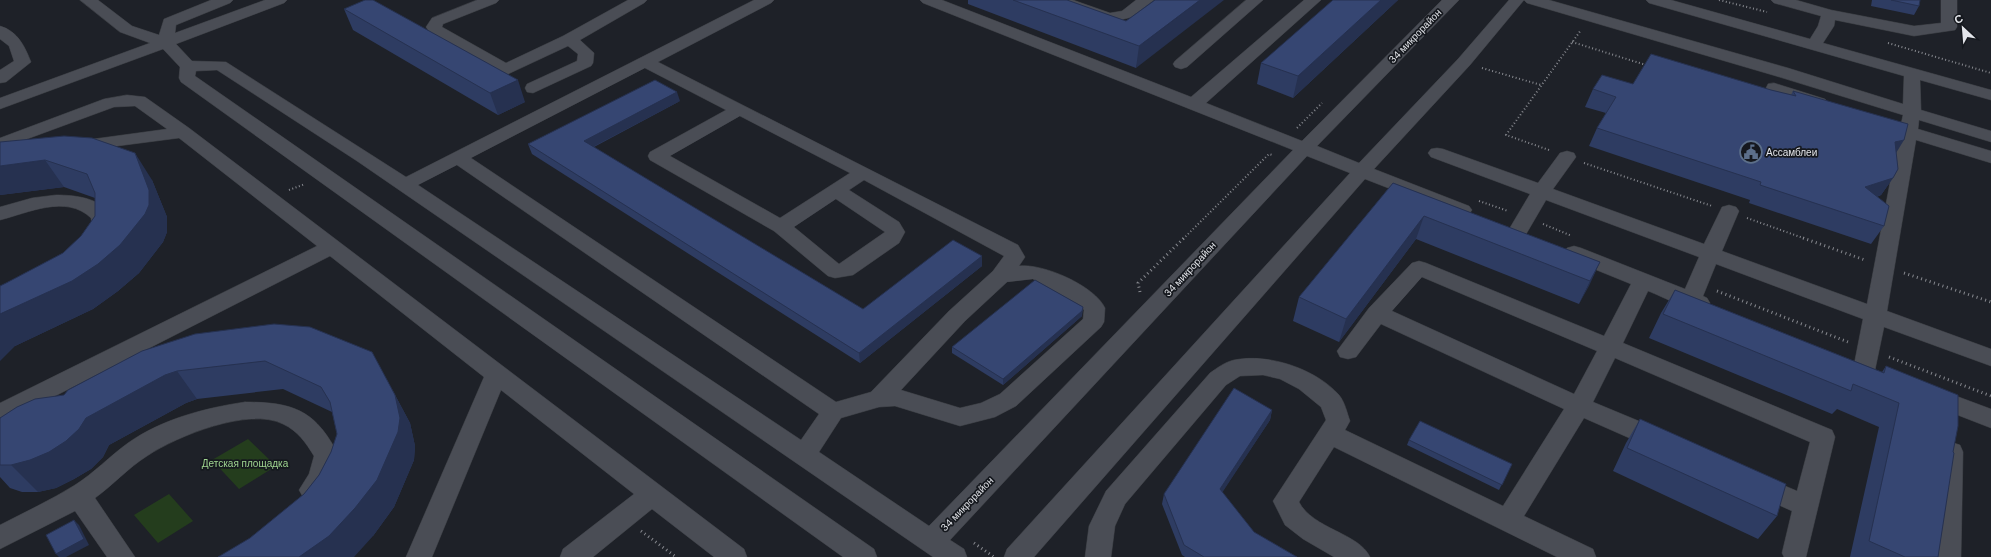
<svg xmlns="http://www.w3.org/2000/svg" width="1991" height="557" viewBox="0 0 1991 557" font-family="'DM Sans',sans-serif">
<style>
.green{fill:#243d1d}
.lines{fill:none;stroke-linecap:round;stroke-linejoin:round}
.minor-casing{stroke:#383b40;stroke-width:1}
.path-far1{stroke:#87898f;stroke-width:2;stroke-dasharray:1 2.5;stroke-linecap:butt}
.path{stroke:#87898f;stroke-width:3;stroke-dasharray:1 3.5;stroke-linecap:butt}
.minor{fill:#4a4d55;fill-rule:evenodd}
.wall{fill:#2e3c62}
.shaded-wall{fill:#263150}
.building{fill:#364672;stroke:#263150}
.labels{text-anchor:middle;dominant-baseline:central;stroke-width:3.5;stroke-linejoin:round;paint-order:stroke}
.street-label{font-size:10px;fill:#e3e5ea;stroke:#15181e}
.poi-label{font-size:10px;fill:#e3e5ea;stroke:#15181e;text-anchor:start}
.park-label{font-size:10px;fill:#9fd490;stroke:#15181e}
</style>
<rect width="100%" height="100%" fill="#1e2128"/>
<path class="green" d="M248 439 276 466 239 489 212 460Z
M169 494 193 521 158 543 134 515Z"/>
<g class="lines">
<g class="minor-casing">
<path id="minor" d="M80 0H98L132 26 159 35 164 19 211 0H233L230 3 176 25 175 33 265 0H287L284 3 176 44 192 61 226 62 406 177 754 0H774L771 3 658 62 1018 245 1025 257 1019 266C1043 263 1095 286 1105 308L1104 322 1101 327 1016 406 995 417 960 426 895 406 879 407 841 418 819 452 929 526 1293 150 923 3 920 0H942L1191 97 1304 0H1321L1206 103 1302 141 1442 0H1459L1317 146 1359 163 1458 59 1509 0H1549L1788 68 1903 104 1904 76 1649 3 1646 0H1671L1810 39 1818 26 1821 16 1774 3 1771 0H1796L1831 10 1914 26 1941 23V0H1957V27L1955 30 1914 36 1835 20 1834 26 1823 43 1991 90V100L1920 80 1921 110 1991 131V142L1919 120 1918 129 1991 151V163L1916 140 1887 311 1991 349V366L1884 327 1875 370 1872 376 1864 378 1856 376 1853 370 1863 319 1716 264 1703 296 1707 298 1710 303 1707 308C1691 313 1664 297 1648 291L1623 343 1832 430 1835 437 1806 557H1784L1782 553 1792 511 1748 491 1744 484 1748 477 1757 474 1797 491 1810 442 1615 358 1593 402 1670 434 1673 441 1670 448 1661 451 1652 448 1584 418 1524 516 1593 549 1596 557H1557L1334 447 1299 502C1313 529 1359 533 1370 557H1334L1303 539 1285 525 1273 501 1326 420 1321 407 1299 389 1280 379 1263 375 1240 376 1226 385 1125 504 1115 526 1111 557H1085L1089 526 1106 491 1210 373C1217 368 1225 362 1234 360 1269 353 1316 369 1339 395 1345 402 1347 413 1350 421L1345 430 1503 506 1564 409 1381 324 1356 357 1348 359 1340 357 1337 351 1369 308 1412 263 1419 261 1426 263 1604 336 1631 284 1567 258 1564 253 1567 248 1574 246 1581 248 1685 289 1699 257 1546 200 1525 236 1518 237 1511 236 1508 231 1530 194 1431 157 1428 153 1431 149 1437 148 1443 149 1538 183 1560 153 1567 151 1574 153 1576 157 1553 189 1704 244 1722 207 1729 205 1736 207 1739 211 1722 251 1867 304 1899 135 1890 132 1887 128 1890 124H1901L1903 115 1776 76 1527 3 1524 0 1470 65 1374 169 1469 206 1472 210 1469 214 1462 216 1455 214 1365 179 1034 557H1004L1007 549 1350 173 1307 156 950 540 964 549 967 557H933L357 161 217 70 196 71 195 76 874 549 877 557H843L181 82 179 78 180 67 163 49 0 109V98L150 43 120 32ZM645 68 726 110 650 152 648 156 650 160 774 231 828 276 835 278 853 275 899 243 905 232 899 222 849 190 864 180 1004 256 993 271 949 311 871 392 836 402 471 158ZM740 116 850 173 780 218 670 156ZM457 165 819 414 801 440 418 185ZM836 199 885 232 839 264 794 227ZM1422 277 1597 351 1574 394 1392 311ZM1033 279 1081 306 1084 310 1083 319 1000 394 981 403 960 408 901 390 965 321 1007 282Z
M477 0H499L496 3 443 24 442 27 506 63 563 36 628 0H647L644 3 580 40 594 53 593 63 591 66 533 93 527 92 525 88 527 84 577 61 578 54 568 46 506 75 500 74 430 33 426 27 432 18Z
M1051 0H1073L1110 13 1122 11 1136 0H1154L1132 17 1109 23 1054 3Z
M1246 0H1263L1187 67 1181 69 1175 67 1173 64 1175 61Z
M0 26C18 31 25 47 31 62L6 82 0 83V70L14 61 9 46 0 39Z
M1774 83 1825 99 1828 103 1825 107 1819 108 1768 92 1766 88 1768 84Z
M127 95 145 97 189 128 744 549 747 557H714L652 509 593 557H560L563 549 634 494 501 390 432 557H406L484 377 330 256 8 420 0 423V403L317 246 179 138 79 151 73 150 70 146 73 142 79 141 167 129 135 106 114 107 0 149V138L104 99Z
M56 195C76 195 108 198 112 223 113 230 112 234 108 241L101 242 94 241 91 236 93 231 91 218C66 194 28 213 0 220V207L32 198Z
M1932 387 1991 409V428L1924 402 1920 396 1924 390Z
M245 402C295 402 316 411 339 456 336 469 329 500 312 500 310 500 306 498 303 497L299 490 309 474 314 456C306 443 298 431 283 424 249 407 177 436 147 456 128 468 113 485 95 498L135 557H107L75 511 0 549V525C25 512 51 500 75 485 94 473 110 456 128 443 162 419 205 408 245 402Z
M1951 442 1960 445 1963 452 1961 557H1935L1939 452 1942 445Z"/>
</g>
<path class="path-far1" d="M1719 0 1767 12
M1572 42 1646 65
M1888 43 1991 73
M1482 68 1541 85
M1297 128 1322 103
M1549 150 1506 135 1581 30
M1584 163 1712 206
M289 190 305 184
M1479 201 1508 211
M1747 218 1806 239
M1543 224 1572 236
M1183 239 1269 154 1272 155"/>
<path class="path" d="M1803 238 1865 260
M1904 273 1991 302
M1717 291 1848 342
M1140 292 1138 283 1184 238
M1889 357 1991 396
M641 531 676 557
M974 543 994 557"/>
<use href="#minor" class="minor"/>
</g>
<path class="wall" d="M968 0H1067L1126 21 1155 0 1136 68 968 4Z
M1333 0H1398L1293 98 1257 84 1261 63Z
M1872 0H1920L1919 6 1914 15 1871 6Z
M344 9 525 102 498 115 353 30Z
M1633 84 1771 90 1791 95 1793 91 1896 153 1893 178 1881 195 1877 197 1884 226 1871 244 1749 203 1750 200 1589 146 1597 128 1606 113 1585 107 1593 89Z
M680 101 594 147 863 309 982 256V266L860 363 532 154 528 144Z
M0 142 152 180 167 217V232L163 242 139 273 118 291 93 309 15 346 8 282 63 253 81 236 95 216V198L64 187 0 195Z
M1393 183 1600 262 1579 304 1416 239 1339 342 1293 321 1299 297Z
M1675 290 1882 372 1886 366 1953 452 1938 557H1850L1879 427 1837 409 1832 414 1649 338 1661 313Z
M1083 307 1082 316 1003 385 952 353V347Z
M195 334 387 380 410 423 415 446 414 460 394 507 373 536 250 538 304 494 319 475 331 452 337 434 332 412 283 389 197 399 186 403 109 445 103 457 91 469 74 479 56 488 38 492H22L10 488 0 477V418L64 395Z
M1272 410 1270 420 1222 492 1254 532 1297 557H1185L1182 555 1162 504 1164 494Z
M1640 419 1777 516 1758 539 1613 471 1626 443Z
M1409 440 1512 464 1499 490 1407 445Z"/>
<path class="shaded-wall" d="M1200 0H1224L1136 68 1139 46Z
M1381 0H1398L1293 98 1298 76Z
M518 80 525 102 498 115 490 93Z
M677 92 680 101 587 150 584 141Z
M1904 140 1893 158 1895 142Z
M135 153 152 180 167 217V232L163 242 139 273 118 291 93 309 15 346 0 361V314L72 281Z
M45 160 64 187 0 195V166Z
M1893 178 1881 195 1853 205 1865 187Z
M1424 216 1416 239 1339 342 1346 319Z
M982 256V266L860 363 859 353Z
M1600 262 1589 286 1579 304 1590 281Z
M1082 311V316L1003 385V379Z
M372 352 410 423 415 446 414 460 394 507 373 536 354 557H299Z
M177 371 197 399 186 403 109 445 103 457 91 469 74 479 56 488 38 492 11 465 86 418 165 375Z
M1272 410 1270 420 1218 499 1220 489Z
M74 520 79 525 89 545 66 557H59L56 554Z"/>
<path class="building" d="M365 0H373L518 80 490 93 344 9Z
M1013 0H1067L1126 21 1155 0H1200L1139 46Z
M1333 0H1381L1298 76 1261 63Z
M1891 0H1920L1919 6Z
M1651 54 1771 90 1796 96 1793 91 1908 124 1904 140 1895 142 1898 169 1893 178 1865 187 1889 206 1884 226 1760 185 1761 182 1597 128 1616 97 1593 89 1602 75 1633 84Z
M655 80 677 92 584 141 863 309 953 240 982 256 859 353 528 144Z
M64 136 92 138 135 153 149 190V205L145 214 120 245 98 264 72 281 0 314V286L8 282 63 253 81 236 95 216V193L87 174 45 160 0 166V142Z
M1393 183 1600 262 1590 281 1424 216 1346 319 1299 297Z
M1035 280 1083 307 1082 311 1003 379 952 347Z
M1675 290 1884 373 1886 366 1958 395V426L1953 452 1954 453 1938 557H1905L1869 541 1899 403 1853 384 1851 391 1663 314Z
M274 324 310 327 372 352 395 395 400 418 398 432 377 480 355 508 329 536 299 557H218L250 538 304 494 319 475 331 452 337 434 330 402 321 387 265 361 177 371 165 375 86 418 79 429 66 441 49 452 30 460 11 465H0V418L17 407 35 399 64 395 68 390 142 351 195 334Z
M1234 388 1272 410 1220 489 1254 532 1297 557H1204L1184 545 1164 494Z
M1640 419 1786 484 1777 516 1627 448Z
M1420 421 1512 464 1502 485 1409 440Z
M74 520 84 539 56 554 46 535Z"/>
<defs>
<g id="civic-ring" transform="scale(1.15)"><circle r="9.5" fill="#15181e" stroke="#5c6f8a" stroke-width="1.5"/><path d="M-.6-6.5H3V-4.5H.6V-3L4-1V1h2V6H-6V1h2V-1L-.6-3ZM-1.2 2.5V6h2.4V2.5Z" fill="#5c6f8a"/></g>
</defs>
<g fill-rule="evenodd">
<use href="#civic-ring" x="1751" y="152"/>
</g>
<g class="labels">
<g class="street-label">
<text transform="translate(1415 36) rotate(-46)">34 микрорайон</text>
<text transform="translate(1190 269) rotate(-47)">34 микрорайон</text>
<text transform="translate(967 504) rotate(-46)">34 микрорайон</text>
</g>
<g class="poi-label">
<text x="1766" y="152">Ассамблеи</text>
</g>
<g class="park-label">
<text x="245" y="463">Детская площадка</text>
</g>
</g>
<g transform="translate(1963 28) rotate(334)" stroke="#15181e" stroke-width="3" paint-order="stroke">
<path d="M0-3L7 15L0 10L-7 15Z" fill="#e3e5ea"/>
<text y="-6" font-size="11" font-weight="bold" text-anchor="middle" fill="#e3e5ea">С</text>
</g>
</svg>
